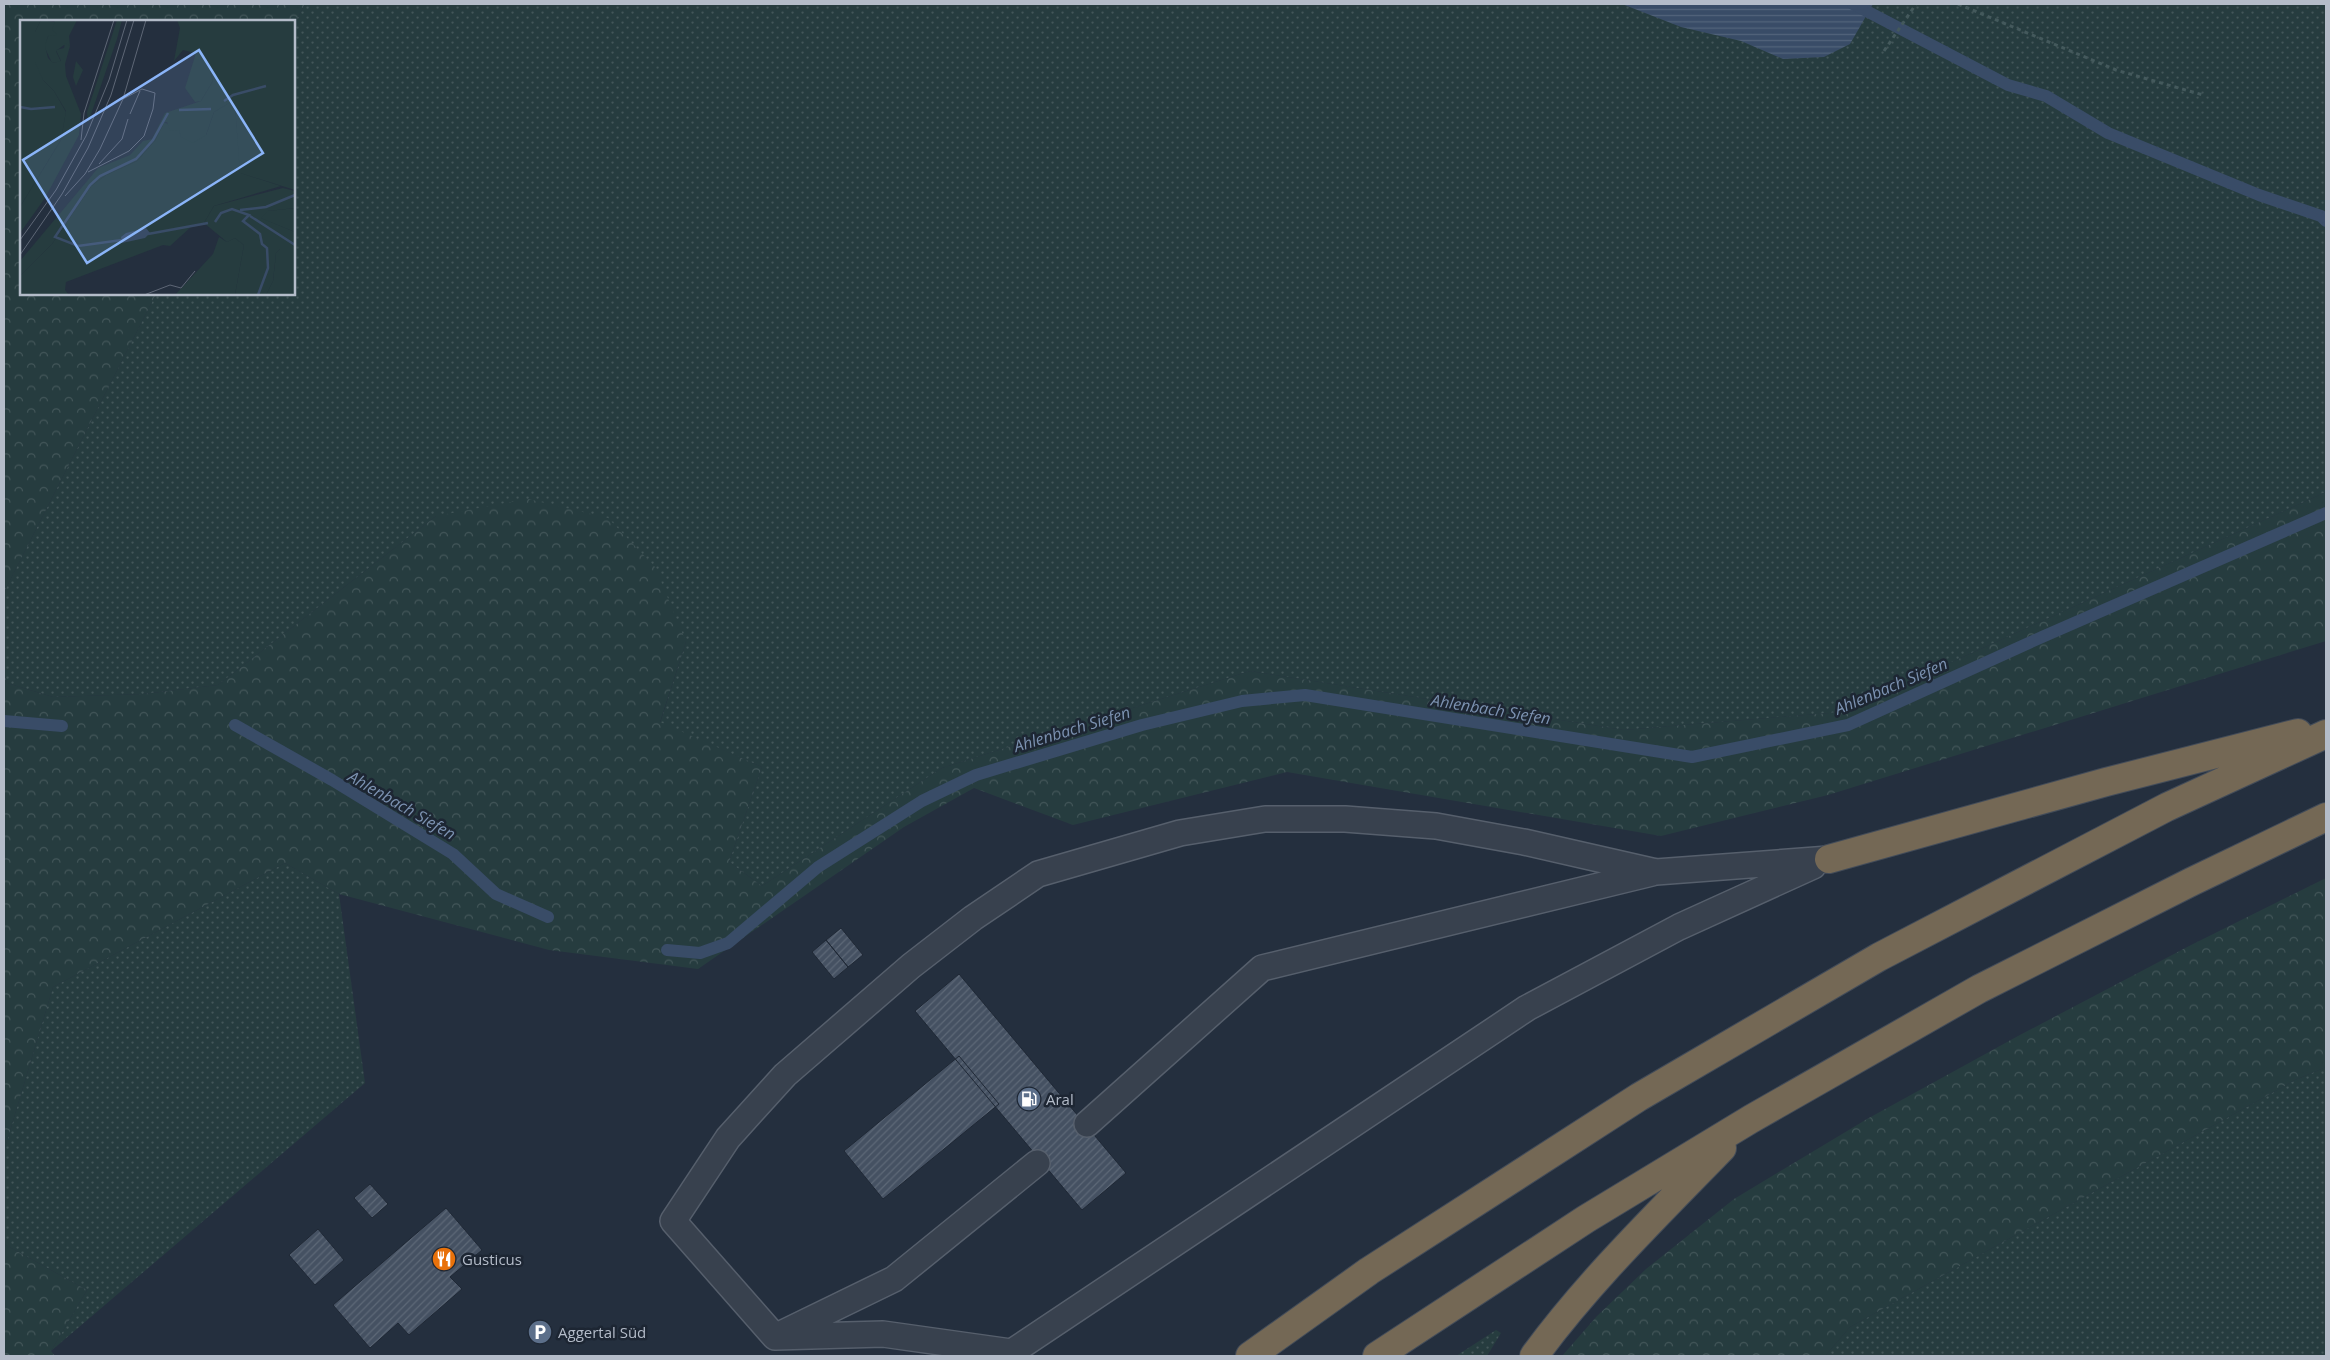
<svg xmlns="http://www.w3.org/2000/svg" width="2330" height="1360" viewBox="0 0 2330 1360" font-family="'Open Sans',sans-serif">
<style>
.grass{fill:url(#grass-dots)}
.forest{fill:url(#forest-crowns)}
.water{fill:url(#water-rules)}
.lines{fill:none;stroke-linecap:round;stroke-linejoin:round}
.stream{stroke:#394c67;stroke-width:12}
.building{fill:url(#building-hatch);stroke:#1f2835}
.lane-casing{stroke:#565f6c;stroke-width:28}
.highway-casing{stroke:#434c59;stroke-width:30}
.path{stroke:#44595c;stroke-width:3;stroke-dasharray:4 4;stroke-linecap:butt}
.lane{stroke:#38414e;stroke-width:25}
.highway{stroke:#746855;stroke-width:28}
.labels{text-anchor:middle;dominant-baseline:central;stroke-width:5;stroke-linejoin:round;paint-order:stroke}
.poi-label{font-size:15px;fill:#b4bcc9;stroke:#1d2633;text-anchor:start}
.water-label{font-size:16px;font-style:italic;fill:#7c92b1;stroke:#1d2633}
.inset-river{fill:none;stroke:#394c67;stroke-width:2.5}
.inset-road{fill:none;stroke:#5e6776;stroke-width:1}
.view{fill:#8ab4f8;fill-opacity:0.15;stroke:#8ab4f8;stroke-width:2.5}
.inset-edge{fill:none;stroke:#b4bcc9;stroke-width:2.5}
</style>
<defs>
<pattern id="grass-dots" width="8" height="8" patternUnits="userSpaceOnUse" patternTransform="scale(1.25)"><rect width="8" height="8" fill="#263c3f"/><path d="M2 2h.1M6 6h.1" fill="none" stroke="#435659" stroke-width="1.8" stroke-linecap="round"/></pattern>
<pattern id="forest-crowns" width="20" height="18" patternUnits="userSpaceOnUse" patternTransform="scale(1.25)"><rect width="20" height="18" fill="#263c3f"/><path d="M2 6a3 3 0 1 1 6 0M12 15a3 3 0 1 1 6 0" fill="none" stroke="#435659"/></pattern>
<pattern id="water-rules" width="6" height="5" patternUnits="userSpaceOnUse" patternTransform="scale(1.25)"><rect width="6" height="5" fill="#394c67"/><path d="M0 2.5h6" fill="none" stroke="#53647b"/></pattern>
<pattern id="building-hatch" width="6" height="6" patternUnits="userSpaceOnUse" patternTransform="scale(1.25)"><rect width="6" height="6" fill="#455162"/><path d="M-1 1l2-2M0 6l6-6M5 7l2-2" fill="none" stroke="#5d6877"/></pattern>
</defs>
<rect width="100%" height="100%" fill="#242f3e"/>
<path class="grass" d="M305 4H2326V492L1842 712 1624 730 1250 671 942 768 762 886 729 862 762 767 660 723 686 642 436 516 218 685 143 694 53 697 7 683 4 673V592L156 294H294V25Z
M285 863 339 894 365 1083 51 1351 87 1290 4 1244V1151L53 987Z
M2326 1067V1356H1825L1850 1327 2295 1080Z
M1496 1330 1501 1333 1487 1356H1456Z"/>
<path class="forest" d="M4 4H305L294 25V21H21V294H156L4 592Z
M2326 492V641L1828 795 1661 836 1287 772 1073 825 974 788 904 827 698 969 549 950 339 894 285 863 53 987 4 1151V673L7 683 53 697 143 694 218 685 436 516 528 499 608 518 655 567 686 642 660 722 762 767 729 862 762 886 942 768 1250 671 1624 730 1842 712Z
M2326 878V1067L2295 1080 1850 1327 1825 1356H1562L1597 1316 1646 1269 1734 1199 1867 1119 2018 1036 2191 945Z
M4 1244 87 1290 51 1351 55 1356H4Z"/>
<path class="water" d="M1622 4H1873L1850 44 1824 57 1783 59 1741 41 1681 27Z"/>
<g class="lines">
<path class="stream" d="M1853 4 2008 85 2046 96 2108 133 2259 195 2321 216 2326 221
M4 721 62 726
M235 725 332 780 453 854 496 894 548 917
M667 950 700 953 728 943 818 867 922 801 976 775 1142 725 1242 701 1305 695 1692 757 1848 725 2042 637 2326 513"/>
</g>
<path class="building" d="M841 928 863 955 848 967 826 940Z
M826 940 848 967 834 979 812 952Z
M959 974 1126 1173 1082 1210 915 1011Z
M959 1056 999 1104 883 1199 844 1151Z
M370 1184 388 1204 372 1218 354 1198Z
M446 1208 482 1250 450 1277 462 1289 409 1335 398 1323 370 1348 333 1305Z
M318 1229 344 1260 315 1285 289 1255Z"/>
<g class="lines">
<g class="lane-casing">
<path id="lane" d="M1087 1124 1262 968 1652 873
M783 1333 894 1279 1037 1163
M1011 1352 883 1334 775 1337 673 1221 728 1138 785 1075 911 966 973 918 1038 874 1180 833 1265 819H1345L1436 826 1524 842 1656 872 1829 859
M1006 1356 1527 1008 1679 927 1813 866"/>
</g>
<g class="highway-casing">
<path id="highway" d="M1829 859 2106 782 2298 733
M1250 1356 1369 1271 1639 1097 1879 957 2167 807 2326 734
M1377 1356 1586 1219 1751 1119 1979 989 2191 882 2326 817
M1534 1356C1589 1281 1657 1215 1722 1148"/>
</g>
<path class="path" d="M1958 4 2116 70 2203 95
M1884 51 1916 4"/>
<use href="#lane" class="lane"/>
<use href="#highway" class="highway"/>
</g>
<defs>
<g id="fuel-disc" transform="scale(1.25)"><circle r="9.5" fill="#5c6f8a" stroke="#1d2633"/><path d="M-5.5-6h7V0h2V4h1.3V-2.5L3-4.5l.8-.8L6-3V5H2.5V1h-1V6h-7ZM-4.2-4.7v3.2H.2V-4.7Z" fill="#fff"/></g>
<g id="restaurant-disc" transform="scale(1.25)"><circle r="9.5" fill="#e8710a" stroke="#1d2633"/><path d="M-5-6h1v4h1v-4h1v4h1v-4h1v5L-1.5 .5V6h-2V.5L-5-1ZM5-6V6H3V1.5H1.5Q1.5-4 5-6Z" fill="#fff"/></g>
<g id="parking-disc" transform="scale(1.25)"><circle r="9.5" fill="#5c6f8a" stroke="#1d2633"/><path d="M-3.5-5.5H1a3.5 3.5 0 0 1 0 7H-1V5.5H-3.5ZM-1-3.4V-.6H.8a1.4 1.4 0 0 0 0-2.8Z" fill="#fff"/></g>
</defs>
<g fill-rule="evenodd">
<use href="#fuel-disc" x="1029" y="1099"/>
<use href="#restaurant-disc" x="444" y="1259"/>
<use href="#parking-disc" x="540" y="1332"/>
</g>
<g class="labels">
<g class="poi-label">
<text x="1046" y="1099">Aral</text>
<text x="462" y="1259">Gusticus</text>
<text x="558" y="1332">Aggertal Süd</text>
</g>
<g class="water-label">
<text transform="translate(1891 686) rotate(-23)">Ahlenbach Siefen</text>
<text transform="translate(1491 709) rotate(9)">Ahlenbach Siefen</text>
<text transform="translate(1072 729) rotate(-17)">Ahlenbach Siefen</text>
<text transform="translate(402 805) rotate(30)">Ahlenbach Siefen</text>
</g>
</g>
<g transform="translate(20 20)">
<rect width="275" height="275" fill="#242f3e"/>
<path d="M0 0H21L15 12 23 60 34 71 46 92 41 120 0 187ZM35 0H57L49 16 50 26 44 25 36 31 41 42 32 43 24 26ZM97 0H102L97 19 68 103 67 92ZM176 33 187 39 193 61 181 81 175 82 165 68ZM210 82 215 85 221 153 261 166 194 186 184 203 172 206 150 226 143 225 46 262 45 270 49 275H0V256L32 224 71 166 86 155 117 141 136 119 144 102 159 110 186 115 194 92ZM275 188V212L240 198 247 191ZM199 217 207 222 215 218 224 225 215 275H155L193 234ZM269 227 275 229V275H246L253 261 256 233 260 229Z" fill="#263c3f"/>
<path d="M21 0 35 2 32 9 37 15 28 16 25 26 28 38 33 43 41 41 36 30 44 28 45 23 50 26 45 44 46 56 61 94 59 115 25 178 0 213V187L41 120 46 91 34 71 23 60 15 42V12ZM157 0H275V170L220 153 215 86 211 82 194 92 186 115 173 123 161 117 159 110 150 111 147 102H144L136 119 117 141 86 155 71 166 32 224 0 256V241L78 148 110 135 123 121 132 119 145 93 181 81 193 61 187 39 176 40 175 33 163 30 154 41 160 8ZM56 41 63 50 56 66 53 57ZM263 168 275 171V188L248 191 241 198 275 212V229H260L256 233 253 261 246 275H215L224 225 215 218 207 222 184 203 194 186Z" fill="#263c3f"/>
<path d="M126 208 130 213 125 218 102 223 101 217 106 213Z" fill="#394c67"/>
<path class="inset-river" d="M204 81 213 75 246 66M0 87 11 89 35 87M159 90 191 89M220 190 246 187 275 175M230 196 275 225M195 202 201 193 212 189 229 195 223 201 240 214 242 224 247 228 248 248 238 275M128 214 188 203M102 220 58 226 35 217 70 165 80 156 116 139 133 120 148 93"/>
<path class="inset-road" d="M64 93 94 0M110 94 120 71M61 120 64 93M79 144 102 119 108 99M68 152 109 131 124 116 133 89 135 73 122 69 103 79M65 154 80 129 103 79 126 0M45 176 65 154M0 220 36 170 66 116 89 60 107 0M0 235 42 174 68 128 91 75 114 0M124 275 150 265 161 268 175 251"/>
<path class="view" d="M179 30 243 133 67 243 3 140Z"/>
<rect width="275" height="275" class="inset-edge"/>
</g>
<rect width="2330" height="1360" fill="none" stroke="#b4bcc9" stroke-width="10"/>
</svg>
